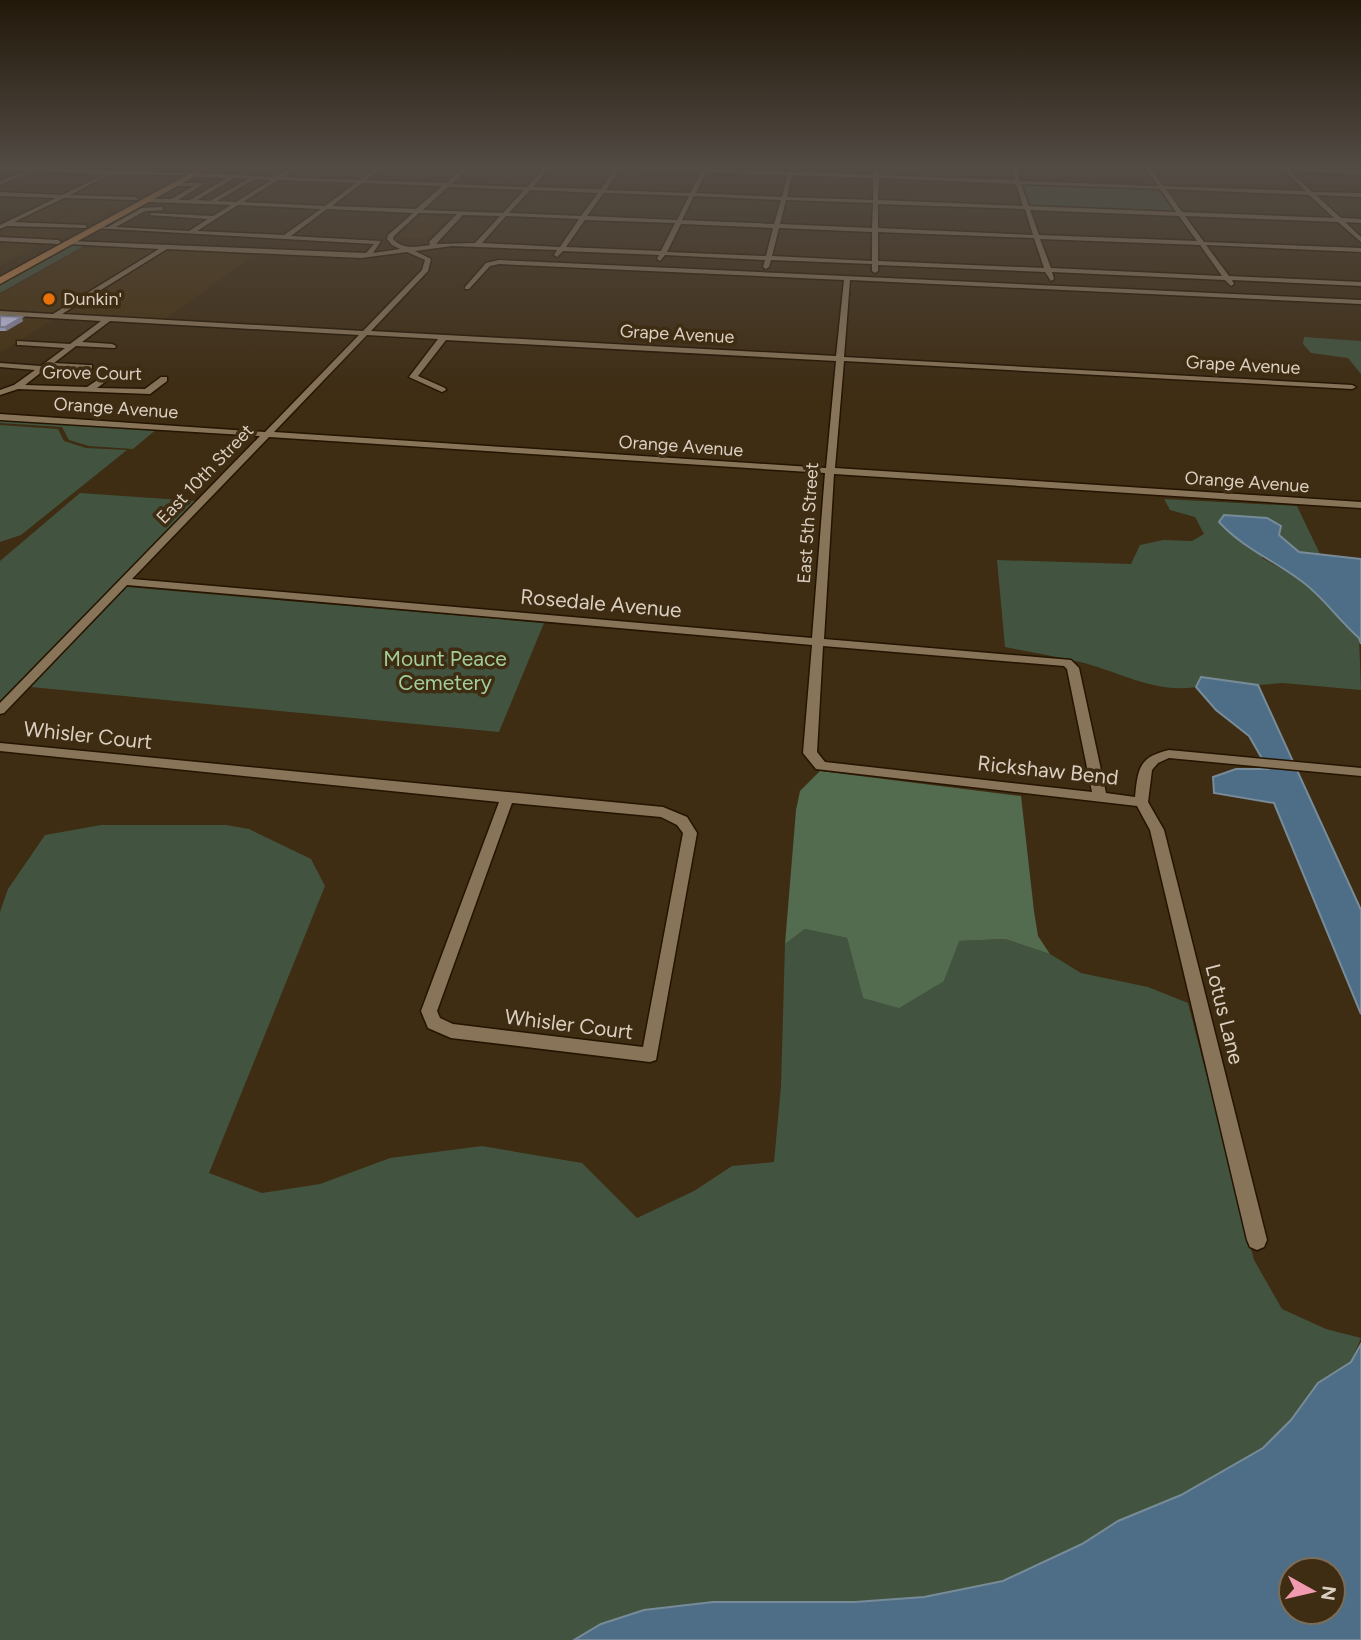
<svg xmlns="http://www.w3.org/2000/svg" width="1361" height="1640" viewBox="0 0 1361 1640" font-family="Figtree,sans-serif">
<style>
.built{fill:#473211}
.green{fill:#42543f}
.forest{fill:#536c4f}
.water{fill:#4d6e86;stroke:#778b98;stroke-width:2;fill-rule:evenodd}
.lines{fill:none;stroke-linecap:round;stroke-linejoin:round}
.minor-casing{stroke:#241400;stroke-width:3}
.highway-casing{stroke:#241400;stroke-width:3}
.minor{fill:#887459;fill-rule:evenodd}
.highway{fill:#bc804a;fill-rule:evenodd}
.wall{fill:#aaacce}
.shaded-wall{fill:#8b8ca7}
.building{fill:#c6c8ef;stroke:#8b8ca7;stroke-width:2}
.food-dot{fill:#e8710a;stroke:#3e2c13;stroke-width:2.5}
.labels{text-anchor:middle;dominant-baseline:central;stroke-width:7;stroke-linejoin:round;paint-order:stroke}
.far-poi-label{font-size:18px;fill:#dacfc1;stroke:#3e2c13;text-anchor:start}
.far-street-label{font-size:18px;fill:#dacfc1;stroke:#3e2c13}
.street-label{font-size:21px;fill:#dacfc1;stroke:#3e2c13}
.park-label{font-size:21px;fill:#a2ce9a;stroke:#3e2c13}
</style>
<rect width="100%" height="100%" fill="#3e2c13"/>
<path class="built" d="M115 173 177 175 134 198 68 195Z
M65 197 131 200 0 265V229L11 225 43 227 95 200 44 224 11 223Z
M422 214 451 218 443 222 438 227 441 228 426 239 400 238V234Z
M89 245 258 252 160 323 57 317 0 353V295Z"/>
<path class="green" d="M1021 184 1157 189 1176 212 1034 207 1029 206Z
M70 246H84L0 293V285Z
M1304 337 1361 341V374L1348 358 1311 353 1303 344Z
M0 418 158 428 133 449 89 446 69 440 62 427 0 423Z
M0 425 58 429 64 441 86 448 127 450 21 535 0 542Z
M80 493 196 501 0 701V561Z
M1164 499 1297 506 1321 556 1299 552 1279 535 1262 558 1300 579 1329 604 1359 638 1361 690 1283 683 1258 685 1201 678 1196 687C1155 694 1118 671 1080 662 1055 656 1030 652 1005 647L997 560 1131 564 1140 545 1163 540 1192 541 1204 534 1195 517 1170 510Z
M127 587 544 623 499 732 31 687Z
M101 825H226L249 829 311 859 325 886 209 1173 262 1193 320 1184 390 1158 482 1146 582 1163 637 1218 694 1191 732 1166 774 1162 781 1086 785 944 805 929 847 938 863 998 944 981 958 941 1005 939 1050 954 1081 973 1148 987 1188 1003 1254 1260 1282 1309 1326 1329 1361 1338 1351 1362 1318 1383 1291 1420 1263 1448 1181 1495 1118 1521 1082 1544 1003 1581 924 1597 855 1602H713L644 1610 601 1624 574 1640H0V912L8 889 45 835Z"/>
<path class="forest" d="M820 771 1021 796 1034 911 1038 936 1050 954 1005 939 959 941 944 981 899 1008 863 998 847 938 805 929 785 944 796 810 800 791Z"/>
<path class="water" d="M1224 515 1267 518 1281 526 1279 535 1299 552 1361 559V644L1359 638C1338 620 1323 596 1300 580 1273 560 1243 548 1219 522Z
M1201 677 1258 685 1361 910V1014L1274 803 1214 793 1213 777 1236 769H1268L1249 736 1216 710 1196 687Z
M1361 1344V1640H574L601 1624 644 1610 713 1602H855L924 1597 1003 1581 1082 1544 1118 1521 1181 1495 1263 1448 1291 1420 1318 1383 1351 1362ZM1291 1570H1333V1612H1291Z"/>
<g class="lines">
<g class="minor-casing">
<path id="minor" d="M0 167 182 173 185 175 111 174 70 195 136 197 138 200 64 198 14 222 85 225 87 228 7 226 0 229V225L56 198 0 196V192L62 195 106 174 32 171 0 185V181L27 171 0 170Z
M291 167H297L283 177 360 180 377 167H383L366 180 446 183 464 167H469L452 184 527 187 545 167H550L533 187 601 189 615 168 614 167H708V169L788 172 789 167H794L793 172 873 175V169L876 167 879 169V175L1015 180 1011 167H1016L1020 181 1158 186 1145 167H1150L1163 186 1306 191 1284 170 1231 167 1361 170V174L1290 171 1312 192 1361 193V197L1316 195 1341 218 1361 219V223L1345 222 1361 237V242L1338 222 1185 216 1204 242 1361 248V252L1206 245 1229 276 1361 282V286L1232 280 1234 284 1231 286 1225 280 1052 272 1054 279 1051 281 1045 272 878 265V271L875 273 872 271V264L771 260 769 267 766 269 763 267 765 260 665 255 660 261 657 259 659 255 563 251 557 257 554 255 557 250 452 246 415 251 431 259 428 271 371 331 836 356 844 280 499 264 490 266 469 289H465V287L486 263 499 260 1361 300V304L850 280 844 357 1352 385 1356 387 1352 389 844 361 835 468 1361 502V508L834 474 824 639 1071 660 1079 668 1106 793 1135 797C1138 768 1139 757 1169 750L1361 768V776L1169 758 1158 763 1152 770 1148 802 1164 830 1267 1240 1264 1247 1257 1250 1250 1247 1247 1240 1150 830 1137 806 816 769 803 753 812 645 127 585 4 713 0 714V703L260 436 0 420V414L265 432 359 335 110 321 82 342 112 344 116 346 115 348 76 346 54 363 89 365H92V369L48 367 25 385 87 387 114 369H117V373L97 388 145 389 161 377H167V381L150 394 18 389 0 395V390L14 385 35 370 0 367V363L41 366 65 348 20 345H17V341L70 344 101 321 0 315V311L53 314 159 249 68 244 70 241 366 253 374 244 94 228 108 227 142 208 162 207 164 210 145 211 116 227 189 231 208 219 149 215 152 213 213 216 231 205 148 202 146 199H171L194 186H178L176 183H202V185L178 200H190L227 178 192 176 194 173 276 177ZM620 169 701 172 690 193 606 190ZM706 172 787 175 782 197 696 193ZM792 175 873 178V200L787 197ZM234 178 248 179 210 201 197 200ZM879 178 1016 184 1023 206 878 200ZM255 179 271 180 236 202 217 201ZM278 180 356 183 325 206 243 202ZM362 183 442 186 416 209 332 206ZM1021 184 1160 189 1176 212 1029 206ZM448 187 524 190 503 213 423 210ZM1166 189 1309 195 1334 218 1182 212ZM530 190 598 193 581 216 509 213ZM604 193 689 196 677 220 587 216ZM694 196 781 200 774 224 682 220ZM786 200 873 203 872 228 780 224ZM878 204 1025 209 1033 235 878 228ZM238 205 321 209 284 235 197 231ZM327 209 413 213 388 235 387 239 392 245 400 249 373 253 381 241 291 236ZM1030 210 1179 216 1197 241 1039 235ZM419 213 457 214 429 242 430 245C416 247 403 250 393 239L394 236ZM463 215 500 216 475 243 436 244ZM506 216 579 219 560 247 482 243ZM585 220 675 223 661 251 566 247ZM681 224 773 228 766 256 667 252ZM779 228 872 232V261L772 256ZM878 232 1034 238 1044 268 878 261ZM1040 239 1200 245 1222 276 1051 268ZM167 249 361 258 407 252 425 260 422 270 363 331 62 314ZM367 335 438 339 409 377 442 392 446 390 445 388 418 376 446 340 836 361 826 468 274 432ZM269 437 825 473 812 638 132 579ZM823 646 1064 666 1067 669 1092 792 825 762 817 752Z
M0 237 58 240 61 242 58 244 0 241Z
M0 743 663 807 687 817 697 833 656 1060 650 1062 451 1038 428 1028 421 1011 499 802 0 751ZM512 803 661 817 677 825 683 833 643 1047 453 1024 440 1018 437 1011Z"/>
</g>
<g class="highway-casing">
<path id="highway" d="M202 167H212L0 284V277Z"/>
</g>
<use href="#minor" class="minor"/>
<use href="#highway" class="highway"/>
</g>
<path class="wall" d="M0 316 23 321 6 331H0Z"/>
<path class="shaded-wall" d="M22 317 23 321 6 331 5 327Z"/>
<path class="building" d="M0 316 22 317 5 327H0Z"/>
<linearGradient id="sky" x2="0" y2="1"><stop stop-color="#22180a"/><stop offset="0.42" stop-color="#524b44"/><stop offset="1" stop-color="#524b44" stop-opacity="0"/></linearGradient>
<rect width="1361" height="397" fill="url(#sky)"/>
<circle class="food-dot" cx="49" cy="299" r="7"/>
<g class="labels">
<g class="far-poi-label">
<text x="63" y="299">Dunkin'</text>
</g>
<g class="far-street-label">
<text transform="translate(677 334) rotate(3)">Grape Avenue</text>
<text transform="translate(1243 365) rotate(3)">Grape Avenue</text>
<text transform="translate(92 373) rotate(1)">Grove Court</text>
<text transform="translate(116 408) rotate(4)">Orange Avenue</text>
<text transform="translate(681 446) rotate(4)">Orange Avenue</text>
<text transform="translate(205 474) rotate(-46)">East 10th Street</text>
<text transform="translate(1247 482) rotate(4)">Orange Avenue</text>
<text transform="translate(808 523) rotate(-86)">East 5th Street</text>
</g>
<g class="street-label">
<text transform="translate(601 603) rotate(5)">Rosedale Avenue</text>
<text transform="translate(88 735) rotate(6)">Whisler Court</text>
<text transform="translate(1048 770) rotate(6)">Rickshaw Bend</text>
<text transform="translate(1225 1014) rotate(76)">Lotus Lane</text>
<text transform="translate(569 1024) rotate(7)">Whisler Court</text>
</g>
<g class="park-label">
<text x="445" y="658">Mount Peace<tspan x="445" dy="24">Cemetery</tspan></text>
</g>
</g>
<g transform="translate(1312 1591) rotate(98)"><circle r="33" fill="#3e2c13" stroke="#7c6d59" stroke-width="2"/>
<path d="M0-5L12 26L0 18L-12 26Z" fill="#f29aaf"/>
<text y="-10" font-size="19" font-weight="bold" text-anchor="middle" fill="#dacfc1">N</text>
</g>
</svg>
